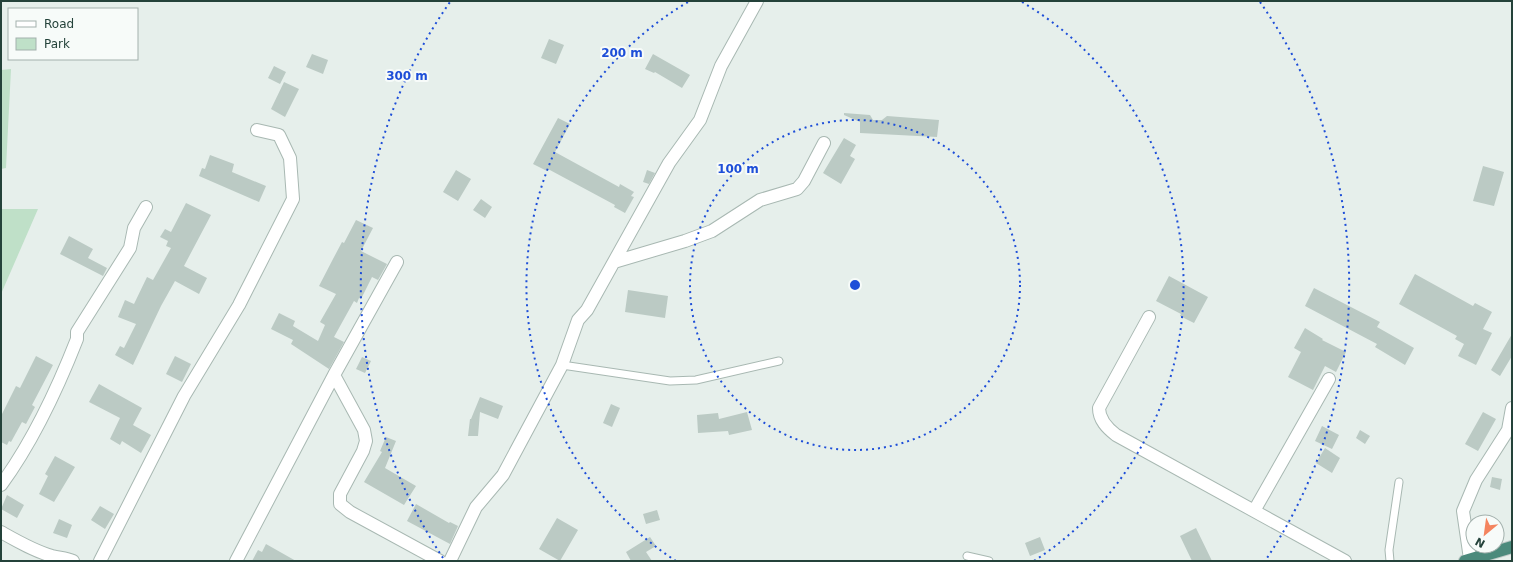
<svg xmlns="http://www.w3.org/2000/svg" width="1513" height="562" viewBox="0 0 1513 562" font-family="'DejaVu Sans',sans-serif">
<style>
.green{fill:#bfe0c8}
.building{fill:#bbcac4}
.lines{fill:none;stroke-linecap:round;stroke-linejoin:round}
.service-casing{stroke:#a8b8b2;stroke-width:9}
.minor-casing{stroke:#a8b8b2;stroke-width:14}
.trunk-casing{stroke:#c2cac8;stroke-width:14}
.service{stroke:#fff;stroke-width:7}
.minor{stroke:#fff;stroke-width:12}
.trunk{stroke:#4c8a7c;stroke-width:12}
.ring{fill:none;stroke:#1d4ed8;stroke-width:2;stroke-dasharray:2 4}
.centre{fill:#1d4ed8;stroke:#f7fbf9;stroke-width:2}
.ring-label{font-size:12px;text-anchor:middle;font-weight:bold;fill:#1d4ed8;stroke:#f7fbf9;stroke-width:4;stroke-linejoin:round;paint-order:stroke}
</style>
<rect width="100%" height="100%" fill="#e6efeb"/>
<path class="green" d="M11 69 6 168 1 169V70Z
M1 209H38L1 294Z"/>
<path class="building" d="M549 39 564 45 556 64 541 58Z
M312 54 328 60 323 74 306 67Z
M653 54 690 75 682 88 655 72 654 73 645 69Z
M274 66 286 72 280 84 268 78Z
M284 82 299 89 285 117 271 109Z
M844 113 870 115 873 120H882L887 116 939 120 937 137 860 133V122L844 115Z
M558 118 570 124 555 152 619 187 620 184 634 192 631 196 634 197 625 213 614 207 615 205 548 169 547 171 533 164Z
M844 138 856 145 850 156 855 159 841 184 823 173Z
M210 155 234 164 232 172 266 186 259 202 199 176 202 168 205 169Z
M1483 166 1504 172 1494 206 1473 201Z
M456 170 471 179 458 201 443 192Z
M647 170 655 173 649 184 643 182Z
M481 199 492 207 485 218 473 210Z
M186 203 211 215 184 266 207 278 199 294 175 281 161 306 133 365 115 355 120 346 124 348 136 324 118 317 125 300 134 304 147 277 153 280 171 248 166 246 168 241 160 237 165 229 171 232Z
M356 220 373 228 361 251 387 264 378 280 372 277 361 299 359 298 357 303 354 301 334 337 344 342 329 369 291 344 293 340 271 329 279 313 295 321 293 326 318 341 325 325 320 322 336 294 319 286 333 259 342 242 344 243Z
M69 236 93 249 88 258 107 268 103 276 60 254Z
M1415 274 1473 306 1475 303 1492 312 1483 329 1492 333 1476 365 1458 356 1464 344 1455 339 1457 336 1399 304Z
M1169 276 1208 297 1194 323 1180 316 1181 314 1156 301Z
M1314 288 1380 322 1377 327 1414 348 1405 365 1375 347 1377 344 1305 306Z
M628 290 668 296 665 318 625 312Z
M1305 328 1323 339 1322 340 1346 352 1336 372 1325 366 1313 390 1288 377 1301 352 1294 348Z
M1512 334V356L1500 376 1491 370Z
M36 356 53 365 32 405 35 407 26 424 22 422 11 442 9 441 7 445 1 442V416L16 386 20 388Z
M175 356 191 364 182 382 166 374Z
M362 357 371 361 365 373 356 369Z
M99 384 142 408 133 425 151 435 141 453 122 441 120 445 110 439 120 418 89 402Z
M480 397 503 406 498 419 480 412 478 436H468L470 419H471Z
M611 404 620 408 612 427 603 423Z
M747 412 752 430 729 435 728 431 698 433 697 415 718 413 719 419Z
M1483 412 1496 419 1478 451 1465 444Z
M1322 426 1339 435 1332 449 1315 441Z
M1360 430 1370 436 1365 444 1356 438Z
M386 437 396 441 385 468 416 486 404 505 364 482 382 452 380 451Z
M1325 448 1340 458 1332 473 1316 463Z
M55 456 75 467 54 502 39 494 48 476 45 474Z
M1492 477 1502 479 1500 490 1490 487Z
M7 495 24 505 17 518 1 509Z
M416 504 449 523 450 522 458 526 450 544 407 521Z
M100 506 114 514 105 529 91 520Z
M657 510 660 520 646 524 643 514Z
M557 518 578 530 560 561 539 549Z
M59 519 72 525 67 538 53 533Z
M1196 528 1212 561H1192L1180 536Z
M650 537 656 546 646 552 652 561H631L626 552Z
M1040 537 1045 550 1030 556 1025 543Z
M266 544 296 561H252L258 550 262 552Z"/>
<g class="lines">
<g class="service-casing">
<path id="service" d="M562 365 670 381 696 380 779 361
M967 556 989 561
M1390 561 1389 550 1399 482"/>
</g>
<g class="minor-casing">
<path id="minor" d="M614 262 685 241 712 231 760 200 797 189 804 181 824 143
M1149 317 1099 408C1099 420 1107 428 1116 435L1345 561
M334 375 364 430 366 441 363 451 340 494V504L350 512 440 561
M1 485C34 440 57 390 77 339V332L130 248 134 228 146 207
M1254 511 1329 379
M1 532C17 541 34 551 52 556 60 558 66 558 73 561
M1470 559 1463 511 1476 480 1508 430 1512 408
M100 561 184 396 239 305 293 199 290 158 279 135 257 130
M236 561 334 375 397 262
M450 561 476 507 503 475 562 365 578 320 587 310 669 163 700 120 721 66 757 1"/>
</g>
<g class="trunk-casing">
<path id="trunk" d="M1465 561 1512 547"/>
</g>
<use href="#service" class="service"/>
<use href="#minor" class="minor"/>
<use href="#trunk" class="trunk"/>
</g>
<g class="ring">
<circle cx="855" cy="285" r="165"/>
<path d="M676 561A329 329 0 0 1 688 2M1022 2A329 329 0 0 1 1034 561"/>
<path d="M443 558A494 494 0 0 1 450 2M1260 2A494 494 0 0 1 1267 558"/>
</g>
<circle cx="855" cy="285" r="6" class="centre"/>
<g class="ring-label">
<text x="622" y="57">200 m</text>
<text x="407" y="80">300 m</text>
<text x="738" y="173">100 m</text>
</g>
<rect width="1513" height="562" fill="none" stroke="#24423a" stroke-width="4"/>
<rect x="8" y="8" width="130" height="52" fill="#f7fbf9" stroke="#a3b1ad"/>
<rect x="16" y="21" width="20" height="6" fill="#ffffff" stroke="#a3b1ad"/>
<text x="44" y="28" font-size="12" fill="#24423a">Road</text>
<rect x="16" y="38" width="20" height="12" fill="#bfe0c8" stroke="#a3b1ad"/>
<text x="44" y="48" font-size="12" fill="#24423a">Park</text>
<g transform="translate(1485 534) rotate(209)"><circle r="19" fill="#f7fbf9" stroke="#a3b1ad"/>
<path d="M0-3L7 15L0 10L-7 15Z" fill="#f4845f"/>
<text y="-6" font-size="11" font-weight="bold" text-anchor="middle" fill="#24423a">N</text>
</g>
</svg>
